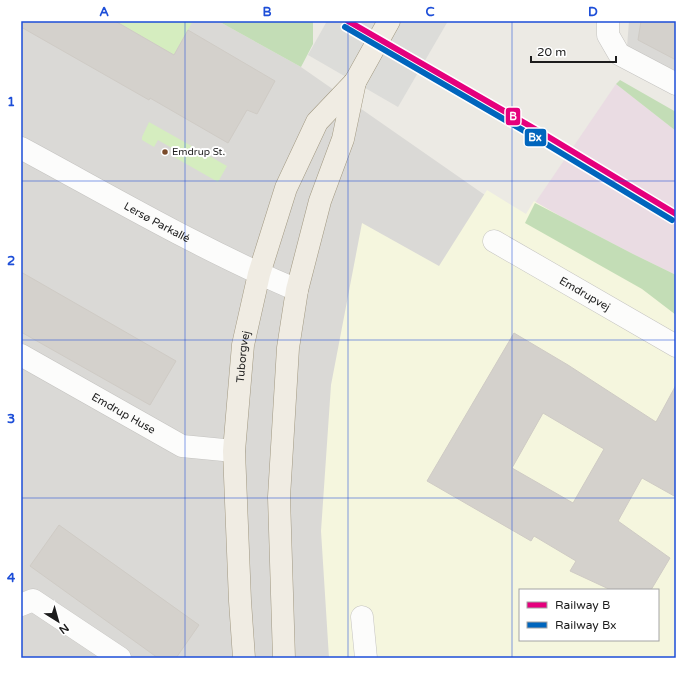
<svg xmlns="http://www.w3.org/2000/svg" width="697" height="679" viewBox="0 0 697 679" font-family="'Varela Round',sans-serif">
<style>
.residential{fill:#dad9d6;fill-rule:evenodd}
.industrial{fill:#eadce3}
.education{fill:#f5f6de;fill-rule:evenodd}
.grass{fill:#d5edbf}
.forest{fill:#c3ddb6}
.pier{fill:#dcdcd9}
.building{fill:#d4d1cc;stroke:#cfcbc5;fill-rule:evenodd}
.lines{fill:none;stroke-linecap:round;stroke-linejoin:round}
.minor-casing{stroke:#c4c3c0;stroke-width:23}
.major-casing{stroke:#a19881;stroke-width:23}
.minor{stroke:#fcfcfb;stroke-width:22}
.major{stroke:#f0ece3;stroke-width:22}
.rail-1-casing{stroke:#fff;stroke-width:9}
.rail-2-casing{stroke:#fff;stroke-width:9}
.rail-1{stroke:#e5007d;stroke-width:6}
.rail-2{stroke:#0065bd;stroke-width:6}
.grid{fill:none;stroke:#1d4ed8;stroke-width:1;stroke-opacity:0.55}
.bus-dot{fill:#7a4b2a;stroke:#fff;stroke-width:1.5}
.labels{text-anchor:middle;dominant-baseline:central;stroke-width:4;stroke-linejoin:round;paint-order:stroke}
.bus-label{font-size:10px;fill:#1c1c1c;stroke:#fff;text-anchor:start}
.street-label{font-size:11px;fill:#1c1c1c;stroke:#fff}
.line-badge{stroke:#fff;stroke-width:1.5}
.badge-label{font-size:11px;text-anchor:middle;font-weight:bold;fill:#fff}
.neatline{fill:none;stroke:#1d4ed8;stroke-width:1.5}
.grid-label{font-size:13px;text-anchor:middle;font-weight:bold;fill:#1d4ed8}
</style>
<rect width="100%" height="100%" fill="#eceae4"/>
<path class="residential" d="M21 21H218L301 67 525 223 642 289 676 658H21ZM520 590H658V640H520Z
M629 21H676V77L627 47Z"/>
<path class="industrial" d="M616 84 676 131V275L633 254 535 203Z"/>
<path class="education" d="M487 190 526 214 534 201 676 283V658H329L321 531 331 385 362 223 439 266ZM520 590H658V640H520Z"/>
<path class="grass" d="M115 21H193L174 55Z
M149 122 227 166 218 182 174 157 177 151 158 140 154 147 142 140V137Z"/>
<path class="forest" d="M218 21H313V44L301 67Z
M620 80 676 112V131L616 84Z
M535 203 633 254 676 275V315L642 289 525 223Z"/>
<path class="pier" d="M327 21H448L398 107 308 55Z"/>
<path class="building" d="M21 21H115L174 55 188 30 275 81 257 114 247 110 228 143 150 98 149 100 21 27Z
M641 21H676V60L638 40Z
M21 272 176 361 150 405 21 332Z
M514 333 568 365 656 422 676 385V497L642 478 618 521 670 558 651 590H611L570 571 576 561 534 536 531 541 427 481ZM543 413 604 449 573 503 512 468Z
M59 525 199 625 176 658H158L30 566Z"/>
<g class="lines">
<g class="minor-casing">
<g id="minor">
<path d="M608 21V35L619 54 676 84"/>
<path id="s1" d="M21 148C112 197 202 250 297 290"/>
<path id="s2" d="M494 241 676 346"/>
<path id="s3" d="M21 355 182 446 234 451"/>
<path d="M21 605 33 600 120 658"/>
<path d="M362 617 366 658"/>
</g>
</g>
<g class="major-casing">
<g id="major">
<path id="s4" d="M244 658 240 601 234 451 243 345 259 274 286 188 317 122 355 82 389 21"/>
<path d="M284 658 279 497 288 348 297 290 320 201 343 139 355 82"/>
</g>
</g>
<use href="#minor" class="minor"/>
<use href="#major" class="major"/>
<g class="rail-1-casing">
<path id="rail-1" d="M348 21 542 133 676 214"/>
</g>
<g class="rail-2-casing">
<path id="rail-2" d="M345 27 538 139 672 220"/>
</g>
<use href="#rail-1" class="rail-1"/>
<use href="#rail-2" class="rail-2"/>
</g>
<path class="grid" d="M185 21V658M348 21V658M512 21V658M21 181H676M21 340H676M21 498H676"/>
<circle class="bus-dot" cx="165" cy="152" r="3.5"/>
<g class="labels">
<g class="bus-label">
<text x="172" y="152">Emdrup St.</text>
</g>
<g class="street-label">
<text stroke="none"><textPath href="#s1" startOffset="155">Lersø Parkallé</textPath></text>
<text stroke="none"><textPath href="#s2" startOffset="105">Emdrupvej</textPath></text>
<text stroke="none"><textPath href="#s4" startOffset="302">Tuborgvej</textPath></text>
<text stroke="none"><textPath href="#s3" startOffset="118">Emdrup Huse</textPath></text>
</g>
</g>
<g class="line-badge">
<rect x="505" y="107" width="16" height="19" rx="4" fill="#e5007d"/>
<rect x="524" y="128" width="23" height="19" rx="4" fill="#0065bd"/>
</g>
<g class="badge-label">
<text x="513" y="120">B</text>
<text x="535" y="141">Bx</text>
</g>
<rect width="697" height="679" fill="none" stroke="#ffffff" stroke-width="44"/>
<rect x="519" y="589" width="140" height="52" fill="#ffffff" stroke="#a4a4a4"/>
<rect x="527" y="602" width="20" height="6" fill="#e5007d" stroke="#a4a4a4"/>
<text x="555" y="609" font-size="12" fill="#1c1c1c">Railway B</text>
<rect x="527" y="622" width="20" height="6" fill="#0065bd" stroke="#a4a4a4"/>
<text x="555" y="629" font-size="12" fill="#1c1c1c">Railway Bx</text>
<g transform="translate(58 621) rotate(143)" stroke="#ffffff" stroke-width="3" paint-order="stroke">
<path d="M0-3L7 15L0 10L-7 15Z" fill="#1c1c1c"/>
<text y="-6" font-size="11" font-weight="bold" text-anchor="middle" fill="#1c1c1c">N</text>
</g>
<path d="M531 56v6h85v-6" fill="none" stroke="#1c1c1c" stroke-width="2"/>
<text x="537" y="56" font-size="12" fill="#1c1c1c" stroke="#ffffff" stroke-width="3" paint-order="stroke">20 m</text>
<rect x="22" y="22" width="653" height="635" class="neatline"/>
<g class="grid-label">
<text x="104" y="16">A</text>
<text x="267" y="16">B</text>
<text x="430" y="16">C</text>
<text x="593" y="16">D</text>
<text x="11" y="106">1</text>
<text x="11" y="265">2</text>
<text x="11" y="423">3</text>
<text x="11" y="582">4</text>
</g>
</svg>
